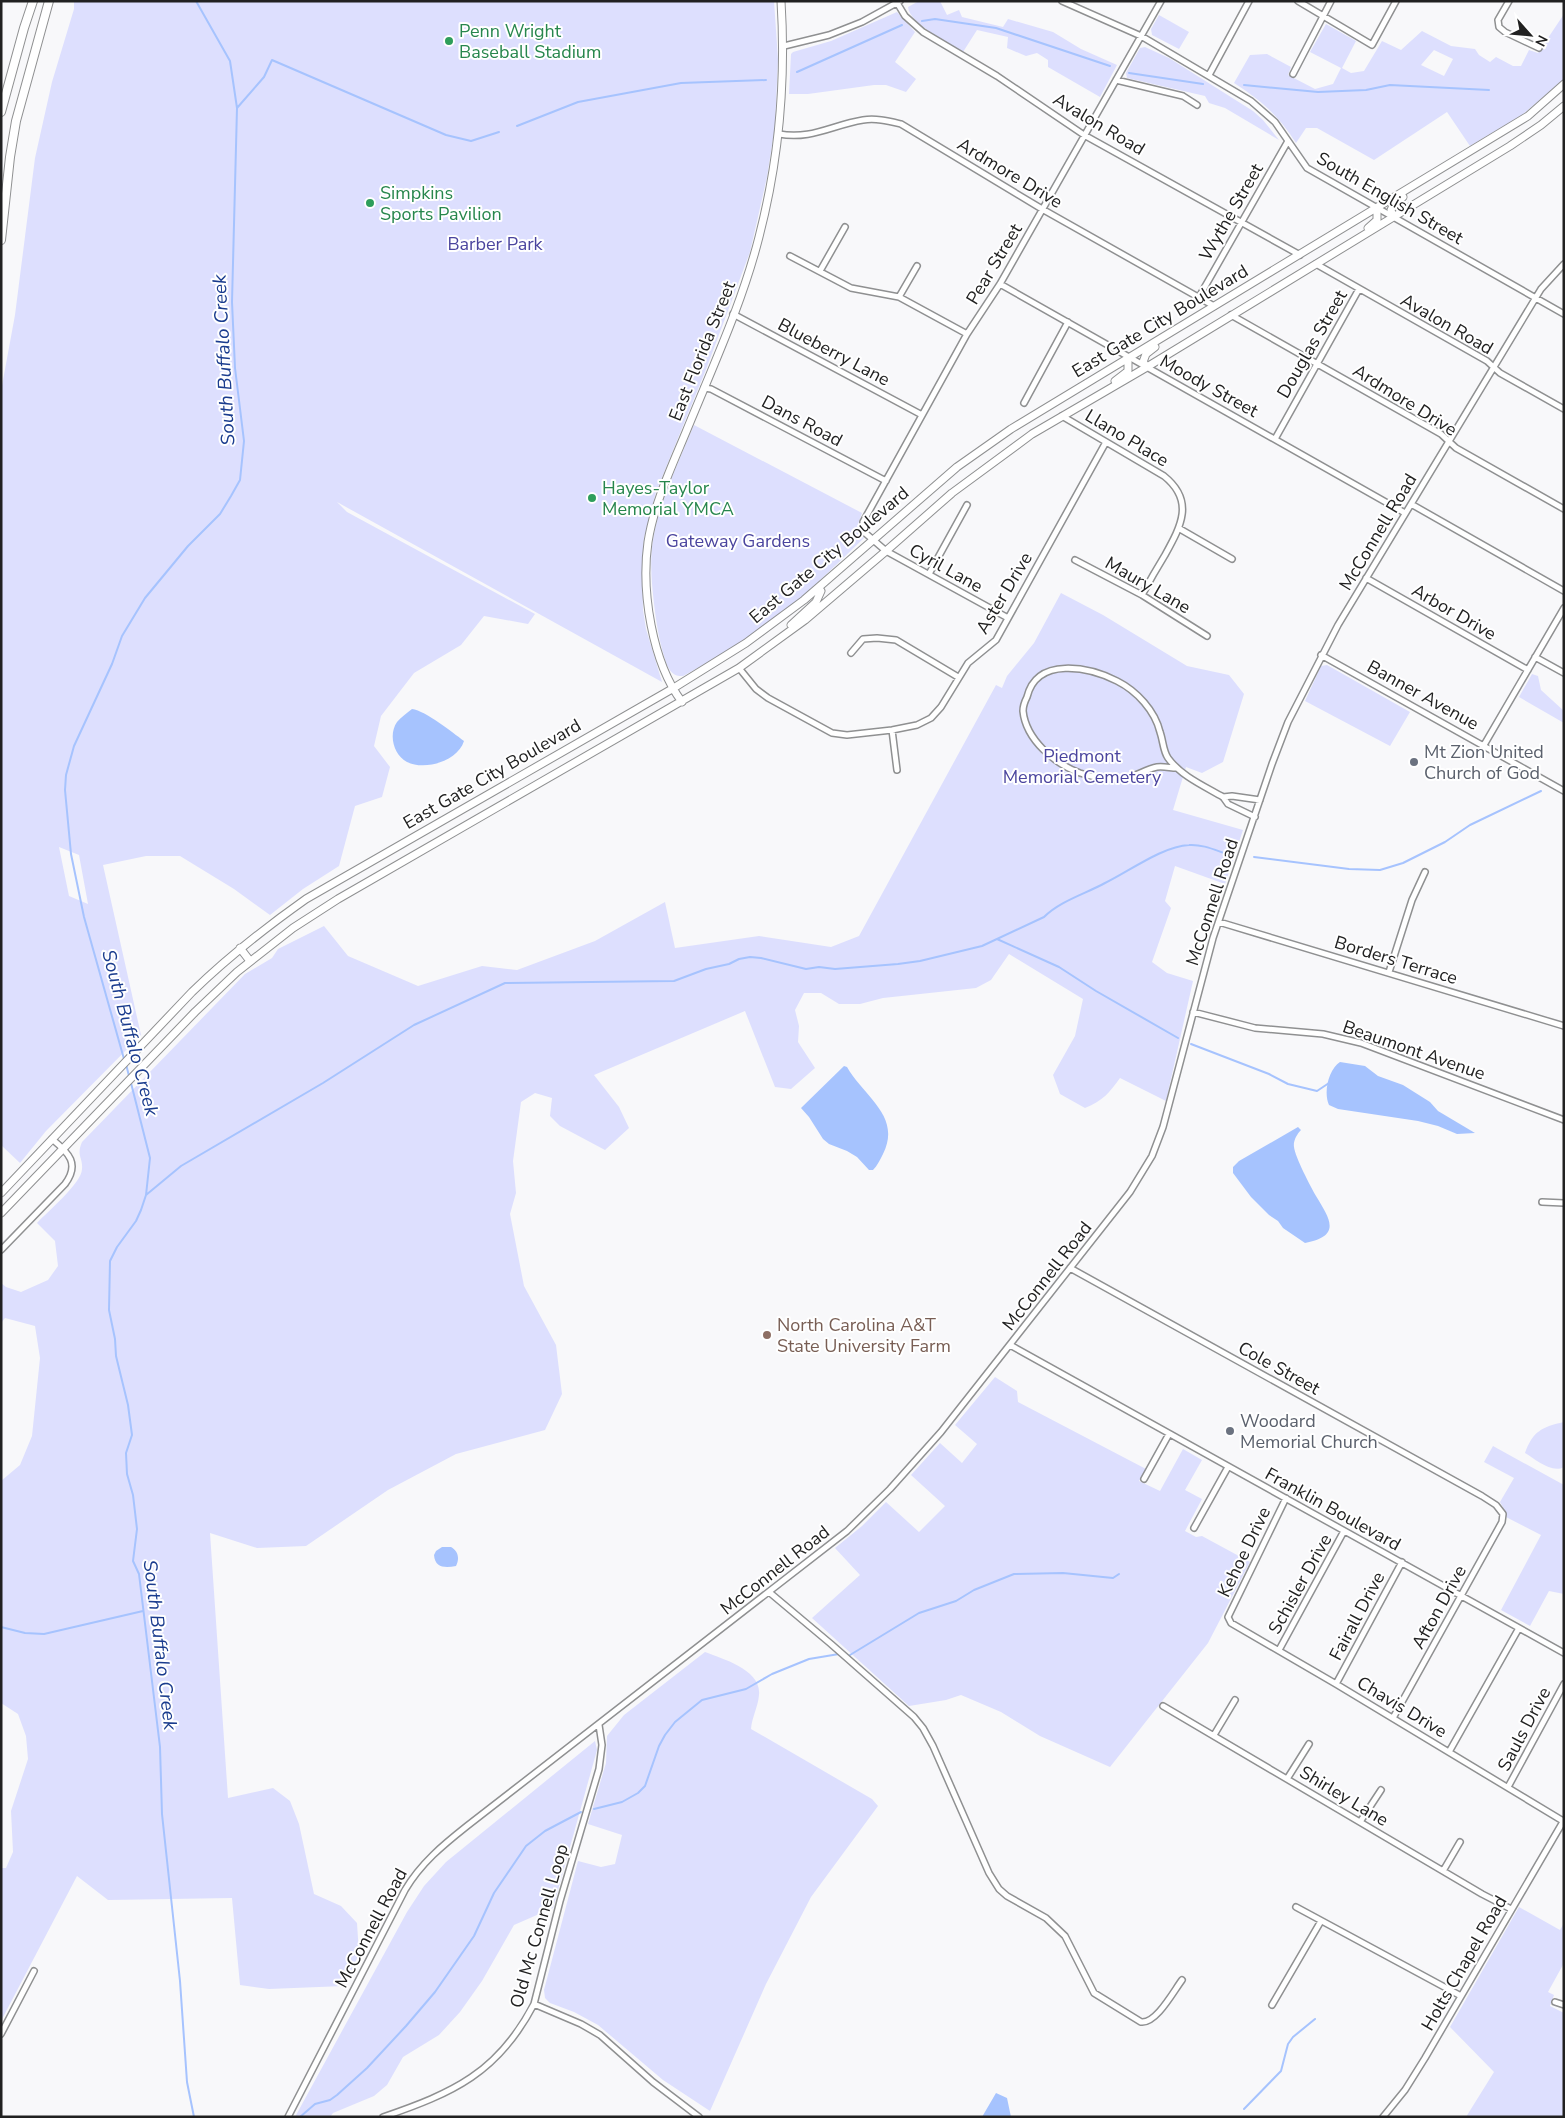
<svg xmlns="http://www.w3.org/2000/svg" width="1565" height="2118" viewBox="0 0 1565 2118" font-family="'Nunito Sans',sans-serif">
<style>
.green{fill:#dddffe;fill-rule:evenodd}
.water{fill:#a6c3fe}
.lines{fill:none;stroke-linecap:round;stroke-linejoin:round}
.stream{stroke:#a6c3fe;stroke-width:2}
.minor-casing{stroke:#8f9091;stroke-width:8}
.major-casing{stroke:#8f9091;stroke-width:9}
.highway-casing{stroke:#8f9091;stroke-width:10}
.minor{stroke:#fff;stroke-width:5}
.major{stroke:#fff;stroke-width:7}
.highway{stroke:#fff;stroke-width:8}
.leisure-dot{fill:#2e9e5b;stroke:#fff;stroke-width:2}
.worship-dot{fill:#6b7280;stroke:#fff;stroke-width:2}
.education-dot{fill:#8d6e63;stroke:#fff;stroke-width:2}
.labels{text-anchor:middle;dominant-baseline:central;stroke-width:4;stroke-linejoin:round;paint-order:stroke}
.leisure-label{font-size:18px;fill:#27864d;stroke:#fff;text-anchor:start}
.street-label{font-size:18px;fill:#212121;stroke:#fff}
.park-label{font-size:18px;fill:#4a449e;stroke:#fff}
.worship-label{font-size:18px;fill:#5b616d;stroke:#fff;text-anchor:start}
.education-label{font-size:18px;fill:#785e54;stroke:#fff;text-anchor:start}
.water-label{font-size:19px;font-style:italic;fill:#1a3c8e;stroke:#fff}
</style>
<rect width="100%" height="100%" fill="#f8f8fa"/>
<path class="green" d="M74 1H774L778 59 775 126 767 177 750 252 705 372 656 492 644 538 642 563 643 610 646 629 662 682 337 502 347 512 535 614 528 624 484 616 461 645 414 673 381 716 374 746 390 767 382 797 355 806 339 866 303 889 270 915 234 889 180 856H146L103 865 141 1035 46 1131 20 1163 1 1145V391L15 315 35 158 52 82 74 9ZM59 847 79 855 88 904 69 896Z
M919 1H940L947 15 959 10 962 17 1003 27 1008 19 1053 32 1081 49 1117 65 1100 97 1048 67V60L1037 53 1026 56 1007 48 1008 37 977 30 963 52C950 44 909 23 908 7Z
M897 12 915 32 895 62 916 79 906 92 886 85H874L808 94H789L791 54 793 52 831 41Z
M1564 14V79L1522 115 1470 146 1447 112 1374 160 1317 128H1306L1296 143C1278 115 1262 101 1234 83L1250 55 1267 54 1291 67 1288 75 1315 89 1333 84 1341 68 1310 52 1326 24 1356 41 1342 68 1351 73 1364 71 1382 41 1401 50 1422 31 1451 46 1475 49 1479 55 1490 62 1496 57 1513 66H1521L1529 50 1538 53ZM1434 50 1453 59 1444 76 1421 65Z
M1159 15 1189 32 1179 49 1152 35 1151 29Z
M1145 47 1169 58 1253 111 1263 120 1279 140 1225 108 1209 103 1205 96 1127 78 1126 73 1140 48Z
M694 425 862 513 858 524 864 538C844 557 825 576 805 594 770 626 725 654 683 676 668 677 666 662 662 649 658 635 656 619 654 604 652 585 650 566 652 547 657 505 678 464 694 425Z
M1061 593 1103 615 1187 666 1229 675 1244 694 1223 762 1202 773 1186 767 1173 810 1243 830 1225 884 1175 866 1165 901 1171 908 1152 962 1167 973 1193 981 1166 1101 1120 1078C1110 1092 1103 1101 1085 1108L1060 1094 1053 1075 1075 1036 1083 999 1009 954 991 980 976 988 883 998 860 1004H839L821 993H804L795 1010 799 1026 798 1042 815 1068 791 1089 775 1087 745 1011 594 1075 619 1107 629 1128 605 1150 560 1126 550 1116 552 1098 535 1093 521 1102 513 1161 516 1193 510 1214 524 1286 556 1345 562 1394 545 1430 456 1454 388 1490 306 1546 257 1548 210 1533 228 1798 273 1788 290 1801 299 1824 314 1894 341 1906 357 1923 359 1954 344 1986 269 1989 240 1985 232 1898 108 1900 77 1876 1 2021V1868H6L13 1852 11 1811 28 1759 26 1736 18 1714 1 1703V1481L20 1465 32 1436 40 1358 35 1326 5 1318 1 1323V1283L6 1287 21 1292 48 1280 58 1266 55 1241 37 1223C47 1212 82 1183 82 1169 83 1157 76 1156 82 1142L245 974 272 958 278 949 324 926 348 956 418 986 482 966 517 970 595 941 665 902 675 948 759 936 831 947 859 936 996 685 1002 688 1007 676 1034 643Z
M1327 665 1410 712 1390 746 1305 701 1321 666Z
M1532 674 1538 676 1541 690 1564 711V723L1519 697Z
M995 1377 1017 1391 1018 1402 1146 1469 1139 1481 1160 1491 1183 1449 1202 1460 1185 1490 1202 1499 1185 1531 1196 1537 1202 1536 1250 1562 1208 1643 1110 1767 1040 1736 1001 1712 961 1695 946 1700 909 1706 812 1618 860 1575 835 1548 862 1526 886 1502 919 1532 945 1506 911 1475 940 1443 962 1463 977 1444 955 1425Z
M1564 1422V1467C1552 1474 1535 1459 1525 1453 1533 1431 1542 1427 1564 1422Z
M1493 1446 1564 1485V1594L1549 1591 1530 1626 1501 1610 1541 1535 1506 1517 1505 1511 1500 1502 1514 1478 1484 1462Z
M705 1652C723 1659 762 1670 759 1695 758 1707 752 1717 751 1729L872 1799 878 1806 811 1897 766 1984 710 2111 663 2080 598 2025 574 2012 550 2003 545 1998 544 1990 578 1861 601 1867 615 1864 622 1835 588 1824 606 1763 607 1736 624 1715Z
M595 1741 597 1750 553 1908 514 1925 482 1981 460 2012 439 2035 403 2057 387 2085 374 2096 333 2113 330 2117H295L407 1912 424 1886 446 1862Z
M1519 1907 1560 1930 1564 1923V1963L1548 1992 1554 1995 1550 2006 1564 2013V2117H1466L1494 2072 1450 2027Z"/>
<path class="water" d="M412 709C426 711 452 732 464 741 458 761 425 771 407 762 394 755 388 735 397 722 401 717 407 713 412 709Z
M1340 1062 1365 1066 1378 1076 1403 1085 1430 1102 1438 1111 1475 1133 1457 1134 1438 1126 1418 1121 1338 1109 1329 1105C1323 1092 1329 1069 1340 1062Z
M844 1066 847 1067C864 1097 902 1116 883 1154 880 1160 877 1166 873 1170H869L857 1157 847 1151 829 1144 823 1139 809 1117 801 1108Z
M1298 1127 1301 1130C1297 1134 1293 1141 1294 1147 1295 1157 1311 1187 1316 1196 1330 1219 1342 1236 1305 1243L1283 1228 1278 1221 1269 1215 1251 1197 1233 1173V1167L1239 1161Z
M442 1547H451C458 1551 460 1558 456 1566 445 1568 435 1568 434 1555L436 1551Z
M996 2093 1007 2098 1011 2117H982Z"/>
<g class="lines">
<path class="stream" d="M922 21 935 19 996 28 1110 66
M797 72 902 25
M1129 73 1203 84
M1244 85 1318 92 1366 90 1390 85 1489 90
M237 108 264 77 272 60 446 135 471 141 499 132
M517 126 578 102 681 83 766 80
M1254 857 1349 869 1380 870 1403 863 1445 842 1470 825 1541 791
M997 939 1059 967 1096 991 1178 1038
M1191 1044 1269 1074 1288 1084 1317 1091 1329 1083
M124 1059 84 917 71 854 65 790 66 775 74 746 112 664 122 636 145 598 188 546 220 514 231 496 240 480 244 441 235 368 232 302 237 108 230 61 196 1
M126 1064 129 1076
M131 1083 150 1158 146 1195 141 1210 136 1221 117 1247 110 1261 109 1310 115 1339 116 1356 128 1405 132 1435 126 1453 127 1474 133 1495 137 1529 133 1561 139 1574 160 1747 162 1814 180 1981 187 2082 194 2117
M146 1195 181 1166 323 1083 414 1025 505 983 674 981 706 969 729 964 739 959 750 957 761 958 806 969 819 967 835 969 898 964 920 961 982 946 1044 917C1060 901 1085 894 1105 883 1128 872 1163 846 1189 845 1202 844 1215 850 1227 854
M1 1627 25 1633 44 1634 143 1611
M850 1655 919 1613 956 1601 974 1590 1014 1574 1063 1573 1113 1578 1119 1574
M594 1809 622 1802 638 1793 645 1786 659 1746 665 1735 675 1722 702 1700 746 1689 772 1674 809 1659 839 1654
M1244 2109 1281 2071 1288 2044 1293 2037 1315 2019
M300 2117 315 2104 330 2100 337 2095 367 2068 406 2026 435 1992 474 1936 494 1893 526 1846 545 1831 581 1812"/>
<g class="minor-casing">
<path id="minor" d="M896 1 905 16 923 32 997 76 1084 135 1300 255
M1062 1 1141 36 1251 101 1275 122 1307 168 1564 314
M1298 1 1372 45 1396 1
M1509 1 1498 20 1499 27 1505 32 1539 48
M784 46 829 35 862 22 900 1
M1293 74 1331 1
M1209 75 1249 1
M1116 80 1183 96 1197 105
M779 134C811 140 832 125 863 120 876 118 888 121 901 124L1042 209 1214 306
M790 256 851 288 899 297 967 334
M1316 264 1487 361 1500 373 1564 409
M820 271 845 227
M1000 284 1405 513
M899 297 917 266
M1199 297 1288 141
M733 314 922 415
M1231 315 1441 434 1456 448 1564 509
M704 388 711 389 886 481
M1024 403 1068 322
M1062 416 1164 476C1195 501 1181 526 1165 555 1157 568 1149 582 1142 595
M1275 439 1359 289
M1411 504 1564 591
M1180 529 1232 559
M1075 560 1142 595 1207 636
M929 574 967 505
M1366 578 1528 670
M1008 618 886 551 864 532 863 522 967 334 1000 284 1161 1
M851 653 863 639 877 638 896 640 958 677
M1321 655 1564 791
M1535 657 1564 673
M739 668 756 689 768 698 832 733 847 735 892 730 917 725 931 718 941 707 968 663 996 640 1106 442
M892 730 897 770
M1484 745 1564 608
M1176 768C1171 768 1163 766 1157 767 1145 769 1134 778 1121 779 1109 780 1092 777 1080 773 1055 764 1026 740 1023 711 1023 707 1025 701 1027 697 1037 656 1089 667 1117 681 1137 691 1155 711 1160 732 1163 740 1163 751 1168 758 1181 776 1204 786 1223 797L1228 804 1255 817
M1223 797 1232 796 1260 800
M1219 922 1564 1026
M1389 972 1412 900 1425 872
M1193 1012 1255 1028 1323 1034 1361 1043 1564 1120
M1542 1202 1564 1203
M1 1250 65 1184C80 1164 69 1153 52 1139
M1070 1268 1482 1496 1496 1505 1503 1514 1502 1522 1393 1718
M1010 1345 1564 1653
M1144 1479 1169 1434
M1286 1498 1228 1617 1231 1623 1336 1684 1563 1821
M1194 1528 1228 1467
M769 1592 831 1644 914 1717 923 1728 933 1746 989 1873 999 1889 1007 1896 1046 1918 1065 1936 1094 1993 1141 2022C1156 2024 1173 1992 1182 1980
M1279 1650 1344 1531
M1336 1684 1402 1562
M1163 1706 1482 1894 1511 1909
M1214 1735 1235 1700
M1449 1752 1519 1628
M1287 1779 1309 1744
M1508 1787 1564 1684
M1360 1822 1381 1790
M1443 1871 1460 1842
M1296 1907 1461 1996
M1555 2002 1564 2005
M534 2004 581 2024 600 2035 653 2082 699 2117
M1272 2005 1321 1921
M1 2034 34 1971
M288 2117 405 1890C421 1863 443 1845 467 1826L847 1531 890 1489 941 1432 1130 1192 1152 1156 1163 1127 1213 938 1272 764 1288 722 1338 625 1541 289 1564 264
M383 2117C453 2093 498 2073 534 2004L560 1901 599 1769 602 1745 599 1725
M1383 2117 1405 2090 1425 2058 1564 1820"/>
</g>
<g class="major-casing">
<path id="major" d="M1393 217 1391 210 1394 204 1403 197
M1368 228 1377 220V208
M1147 367 1143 362 1146 354 1155 347
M1115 381 1128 371V358
M791 625 816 602 821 591 818 588
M682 702C652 662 641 591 648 542 654 504 671 468 686 432 712 368 742 304 759 237 779 160 786 81 781 1
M240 948 250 961
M1 1193 192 992C227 958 265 928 306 899L672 689 746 643 804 600 957 467 1011 429 1528 116 1564 84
M1 1213 195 1012 237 972 293 928 338 899 739 668 805 620 886 551 952 493 1032 434 1147 367 1510 146 1541 125 1564 106"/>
</g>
<g class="highway-casing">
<path id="highway" d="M1 112 24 28 33 1
M1 240 10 157 16 121 49 1"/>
</g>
<use href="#minor" class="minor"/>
<use href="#major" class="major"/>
<use href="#highway" class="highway"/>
</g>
<g class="leisure-dot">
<circle cx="449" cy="41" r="5"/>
<circle cx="370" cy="203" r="5"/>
<circle cx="592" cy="498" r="5"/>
</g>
<g class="worship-dot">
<circle cx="1414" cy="762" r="5"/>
<circle cx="1230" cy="1431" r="5"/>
</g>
<circle class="education-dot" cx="767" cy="1335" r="5"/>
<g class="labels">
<g class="leisure-label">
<text x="459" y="31">Penn Wright<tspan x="459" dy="21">Baseball Stadium</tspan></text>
<text x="380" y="193">Simpkins<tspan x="380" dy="21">Sports Pavilion</tspan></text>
<text x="602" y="488">Hayes-Taylor<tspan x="602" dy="21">Memorial YMCA</tspan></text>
</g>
<g class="street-label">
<text transform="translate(1099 124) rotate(31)">Avalon Road</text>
<text transform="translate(1010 173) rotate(31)">Ardmore Drive</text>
<text transform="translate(1390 198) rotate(30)">South English Street</text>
<text transform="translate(1231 212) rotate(-60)">Wythe Street</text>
<text transform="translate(994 264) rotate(-59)">Pear Street</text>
<text transform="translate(1160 321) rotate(-31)">East Gate City Boulevard</text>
<text transform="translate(1447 324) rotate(30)">Avalon Road</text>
<text transform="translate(1312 344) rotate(-60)">Douglas Street</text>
<text transform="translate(702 351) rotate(-68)">East Florida Street</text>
<text transform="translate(834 352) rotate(28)">Blueberry Lane</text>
<text transform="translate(1209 386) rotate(29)">Moody Street</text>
<text transform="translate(1405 400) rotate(32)">Ardmore Drive</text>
<text transform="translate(802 421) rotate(28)">Dans Road</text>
<text transform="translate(1127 438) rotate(31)">Llano Place</text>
<text transform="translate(1378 532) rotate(-59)">McConnell Road</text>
<text transform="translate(829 555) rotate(-40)">East Gate City Boulevard</text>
<text transform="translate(946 568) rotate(29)">Cyril Lane</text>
<text transform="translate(1148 585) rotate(30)">Maury Lane</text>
<text transform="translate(1004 593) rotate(-59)">Aster Drive</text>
<text transform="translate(1454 612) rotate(30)">Arbor Drive</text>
<text transform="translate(1423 695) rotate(29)">Banner Avenue</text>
<text transform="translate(492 774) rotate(-30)">East Gate City Boulevard</text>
<text transform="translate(1212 902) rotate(-72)">McConnell Road</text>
<text transform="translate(1396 960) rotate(17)">Borders Terrace</text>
<text transform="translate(1414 1050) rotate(19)">Beaumont Avenue</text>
<text transform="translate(1047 1276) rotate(-52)">McConnell Road</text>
<text transform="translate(1279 1368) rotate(29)">Cole Street</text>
<text transform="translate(1333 1509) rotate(29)">Franklin Boulevard</text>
<text transform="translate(1244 1552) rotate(-64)">Kehoe Drive</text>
<text transform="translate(775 1570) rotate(-38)">McConnell Road</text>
<text transform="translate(1300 1584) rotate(-61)">Schisler Drive</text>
<text transform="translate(1439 1607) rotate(-61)">Afton Drive</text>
<text transform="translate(1357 1616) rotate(-62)">Fairall Drive</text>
<text transform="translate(1402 1707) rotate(31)">Chavis Drive</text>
<text transform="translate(1524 1729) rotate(-62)">Sauls Drive</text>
<text transform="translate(1344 1796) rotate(31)">Shirley Lane</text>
<text transform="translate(539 1926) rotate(-74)">Old Mc Connell Loop</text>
<text transform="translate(371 1928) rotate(-62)">McConnell Road</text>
<text transform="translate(1464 1963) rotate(-60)">Holts Chapel Road</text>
</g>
<g class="park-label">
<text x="495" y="244">Barber Park</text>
<text x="738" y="541">Gateway Gardens</text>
<text x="1082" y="756">Piedmont<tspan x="1082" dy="21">Memorial Cemetery</tspan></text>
</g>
<g class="worship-label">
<text x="1424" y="752">Mt Zion United<tspan x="1424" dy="21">Church of God</tspan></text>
<text x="1240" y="1421">Woodard<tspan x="1240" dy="21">Memorial Church</tspan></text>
</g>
<g class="education-label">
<text x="777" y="1325">North Carolina A&amp;T<tspan x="777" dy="21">State University Farm</tspan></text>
</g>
<g class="water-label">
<text transform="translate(224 360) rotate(-93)">South Buffalo Creek</text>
<text transform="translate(130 1033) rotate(75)">South Buffalo Creek</text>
<text transform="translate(160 1645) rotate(83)">South Buffalo Creek</text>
</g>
</g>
<rect width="1565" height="2118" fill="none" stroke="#212121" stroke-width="5"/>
<g transform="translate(1530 35) rotate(117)" stroke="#ffffff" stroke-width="4" paint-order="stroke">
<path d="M0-4L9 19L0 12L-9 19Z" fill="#212121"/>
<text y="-8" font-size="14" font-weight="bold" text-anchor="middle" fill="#212121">N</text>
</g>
</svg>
